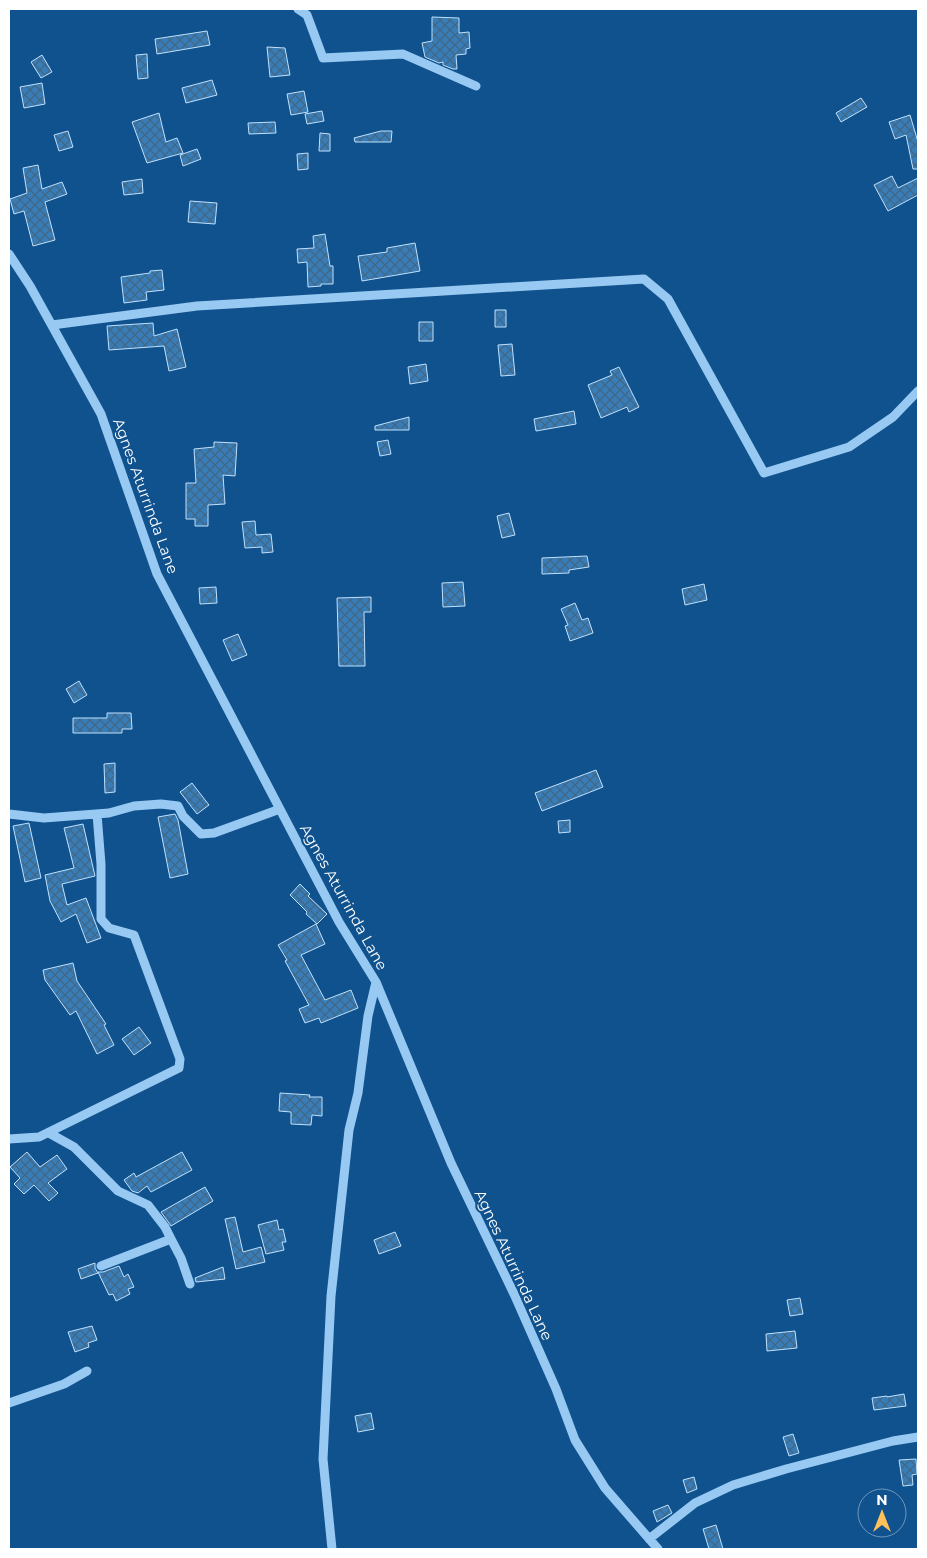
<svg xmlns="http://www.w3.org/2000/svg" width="927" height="1558" viewBox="0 0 927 1558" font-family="Montserrat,sans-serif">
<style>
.building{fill:url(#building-cross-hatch);stroke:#c0e1fd}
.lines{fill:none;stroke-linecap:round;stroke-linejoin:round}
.minor{stroke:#98c9f2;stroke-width:9}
.labels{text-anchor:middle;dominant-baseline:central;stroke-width:4.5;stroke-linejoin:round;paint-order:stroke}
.street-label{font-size:15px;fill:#fff;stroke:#10528e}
</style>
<defs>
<pattern id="building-cross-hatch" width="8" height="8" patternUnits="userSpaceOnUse" patternTransform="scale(1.25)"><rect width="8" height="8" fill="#387db7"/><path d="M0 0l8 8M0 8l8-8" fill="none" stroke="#416787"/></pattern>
</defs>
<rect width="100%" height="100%" fill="#10528e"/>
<path class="building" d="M432 17 459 18V33L469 32 470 48 466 49V54L456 55 457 69H453L443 65V62L439 63 425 57 422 43 432 41Z
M207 31 210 45 157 54 155 39Z
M267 47 285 48 290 75 270 77Z
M147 54 148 78 138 79 136 55Z
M42 55 52 72 41 78 31 62Z
M212 80 217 95 186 103 182 88Z
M42 83 45 104 24 108 20 87Z
M304 91 308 112 291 115 287 94Z
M861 98 867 107 841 122 836 113Z
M322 111 324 121 307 124 305 114Z
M159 113 166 142 177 138 183 153 147 163 132 122Z
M910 115 918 142V169H913L906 135 895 139 889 122Z
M275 122 276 133 249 134 248 123Z
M68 131 73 147 59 151 54 135Z
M381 131H392L391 142H355L354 138Z
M320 133 330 134V151H319Z
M197 149 201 159 183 166 180 155Z
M308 153V169L298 170 297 154Z
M38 165 42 189 62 182 67 194 45 202 55 240 33 246 24 211 14 214 10 199 27 193 23 168Z
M892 176 898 188 918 178V195L888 211 874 185Z
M142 179 143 193 124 195 122 182Z
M190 201 217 203 215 224 188 222Z
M325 234 330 266H333V284H321V286L308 287 307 262 298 263 297 249 314 248 313 236Z
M415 243 420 271 362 281 358 256 387 252V248Z
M162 270 164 290 146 292 147 300 124 303 121 277 150 273V271Z
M495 310H506V327H495Z
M419 322H433V341H419Z
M153 323 154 336 177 329 186 367 169 371 164 346 109 350 107 326Z
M512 344 515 375 501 376 498 345Z
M426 364 428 381 410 384 408 367Z
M619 367 639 407 629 412 627 407 601 418 588 385 612 375 610 371Z
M574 411 576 424 536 431 534 419Z
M409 417V430H375V426Z
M388 440 391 454 380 456 377 442Z
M214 442 237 443 235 476 223 475 225 504 208 505V526H195V519H186V483H196L194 449 214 447Z
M509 513 515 535 502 538 497 516Z
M255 521 256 535 271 534 273 552 262 553V547L245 548 242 522Z
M587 556 589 567 569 570V573L542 574V558Z
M463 582 465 606 443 607 442 583Z
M704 584 707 600 685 605 682 589Z
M216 587 217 603 200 604 199 588Z
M371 597V612H364L365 666H339L337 598Z
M575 603 582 620 588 618 593 633 570 641 565 626 568 625 561 609Z
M238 634 247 655 232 661 223 640Z
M79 681 87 695 74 703 66 689Z
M107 713H131L132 729H122V733H73V718H107Z
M115 763V792L105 793 104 764Z
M596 770 603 787 542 811 535 793Z
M192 783 209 805 197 814 180 792Z
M175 814 178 820 188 874 170 878 158 817Z
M570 820V832L559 833 558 821Z
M29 823 41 878 25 882 13 826Z
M83 824 95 876 62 884 67 905 86 898 101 938 87 943 76 914 61 922 50 901 45 875 74 868 64 828Z
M300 884 310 894 308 896 327 914 317 924 306 914 307 912 290 895Z
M316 924 325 944 301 955 325 1000 351 990 358 1008 321 1023 319 1018 305 1023 299 1009 309 1005 285 961 287 960 278 945Z
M73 963 77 981 106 1024 104 1025 114 1045 97 1054 76 1011 70 1015 45 980 43 970Z
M139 1027 151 1043 134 1055 122 1039Z
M280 1093 310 1095 309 1097H322V1116L312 1115 311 1125 291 1124V1112L279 1111Z
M27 1152 40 1167 57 1155 67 1169 48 1183 58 1193 49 1201 34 1185 24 1194 14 1184 20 1178 10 1167Z
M182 1152 192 1170 151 1192 147 1186 138 1193 132 1191 124 1180 134 1173 136 1177Z
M205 1187 213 1201 171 1226 161 1212Z
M235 1217 243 1252 261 1247 265 1262 236 1269 225 1219Z
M277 1220 279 1230 283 1229 286 1242H282L284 1250 266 1254 258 1225Z
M395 1232 401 1246 379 1254 374 1240Z
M95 1263V1268L98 1273 81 1279 78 1269Z
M119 1266 124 1277 128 1274 134 1287 128 1289 130 1294 116 1301 113 1294 109 1295 98 1272H103Z
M223 1267 225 1279 196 1282 195 1278Z
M800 1298 803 1314 790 1316 787 1300Z
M92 1326 97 1340 88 1343 89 1347 75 1352 68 1332Z
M795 1331 797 1348 767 1351 766 1334Z
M904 1394 906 1406 874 1410 872 1398 887 1396V1397Z
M371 1413 374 1429 358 1432 355 1416Z
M793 1434 799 1453 789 1456 783 1437Z
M916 1459 917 1474 912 1475 913 1485 903 1486 899 1460Z
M694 1477 697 1489 687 1493 683 1480Z
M668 1505 672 1513 657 1522 653 1511Z
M716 1525 723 1549H709L703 1529Z"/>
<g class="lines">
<path class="minor" d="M298 9 307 15 323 58 403 54 476 86
M9 254 30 286 101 414 157 574 339 922 376 982 451 1163 514 1294 556 1389 575 1440 605 1488 658 1549
M52 325 197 306 644 279 668 299 764 473 849 447 893 417 918 391
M9 814 44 818 109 813 134 806 161 804 178 806 183 816 201 834 214 833 280 809
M49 1133 74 1147 118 1191 148 1205 165 1227 171 1239 181 1258 190 1284
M9 1139 39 1137 179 1068 180 1059 134 935 109 928 101 919V864L97 814
M101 1266 171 1239
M9 1403 64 1384 87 1371
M649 1539 695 1503 733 1485 786 1469 893 1441 918 1437
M332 1549 323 1459 331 1296 349 1130 358 1093 368 1016 376 982"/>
</g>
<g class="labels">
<g class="street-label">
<text transform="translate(146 496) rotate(70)">Agnes Aturrinda Lane</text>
<text transform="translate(344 897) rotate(61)">Agnes Aturrinda Lane</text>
<text transform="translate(514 1265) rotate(65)">Agnes Aturrinda Lane</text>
</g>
</g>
<rect width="927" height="1558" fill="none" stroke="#ffffff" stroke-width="20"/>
<g transform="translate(882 1513)"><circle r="24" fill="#10528e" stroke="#7097bb"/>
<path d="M0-4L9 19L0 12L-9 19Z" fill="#ffc05a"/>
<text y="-8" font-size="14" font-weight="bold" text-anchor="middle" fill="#ffffff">N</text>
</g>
</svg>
